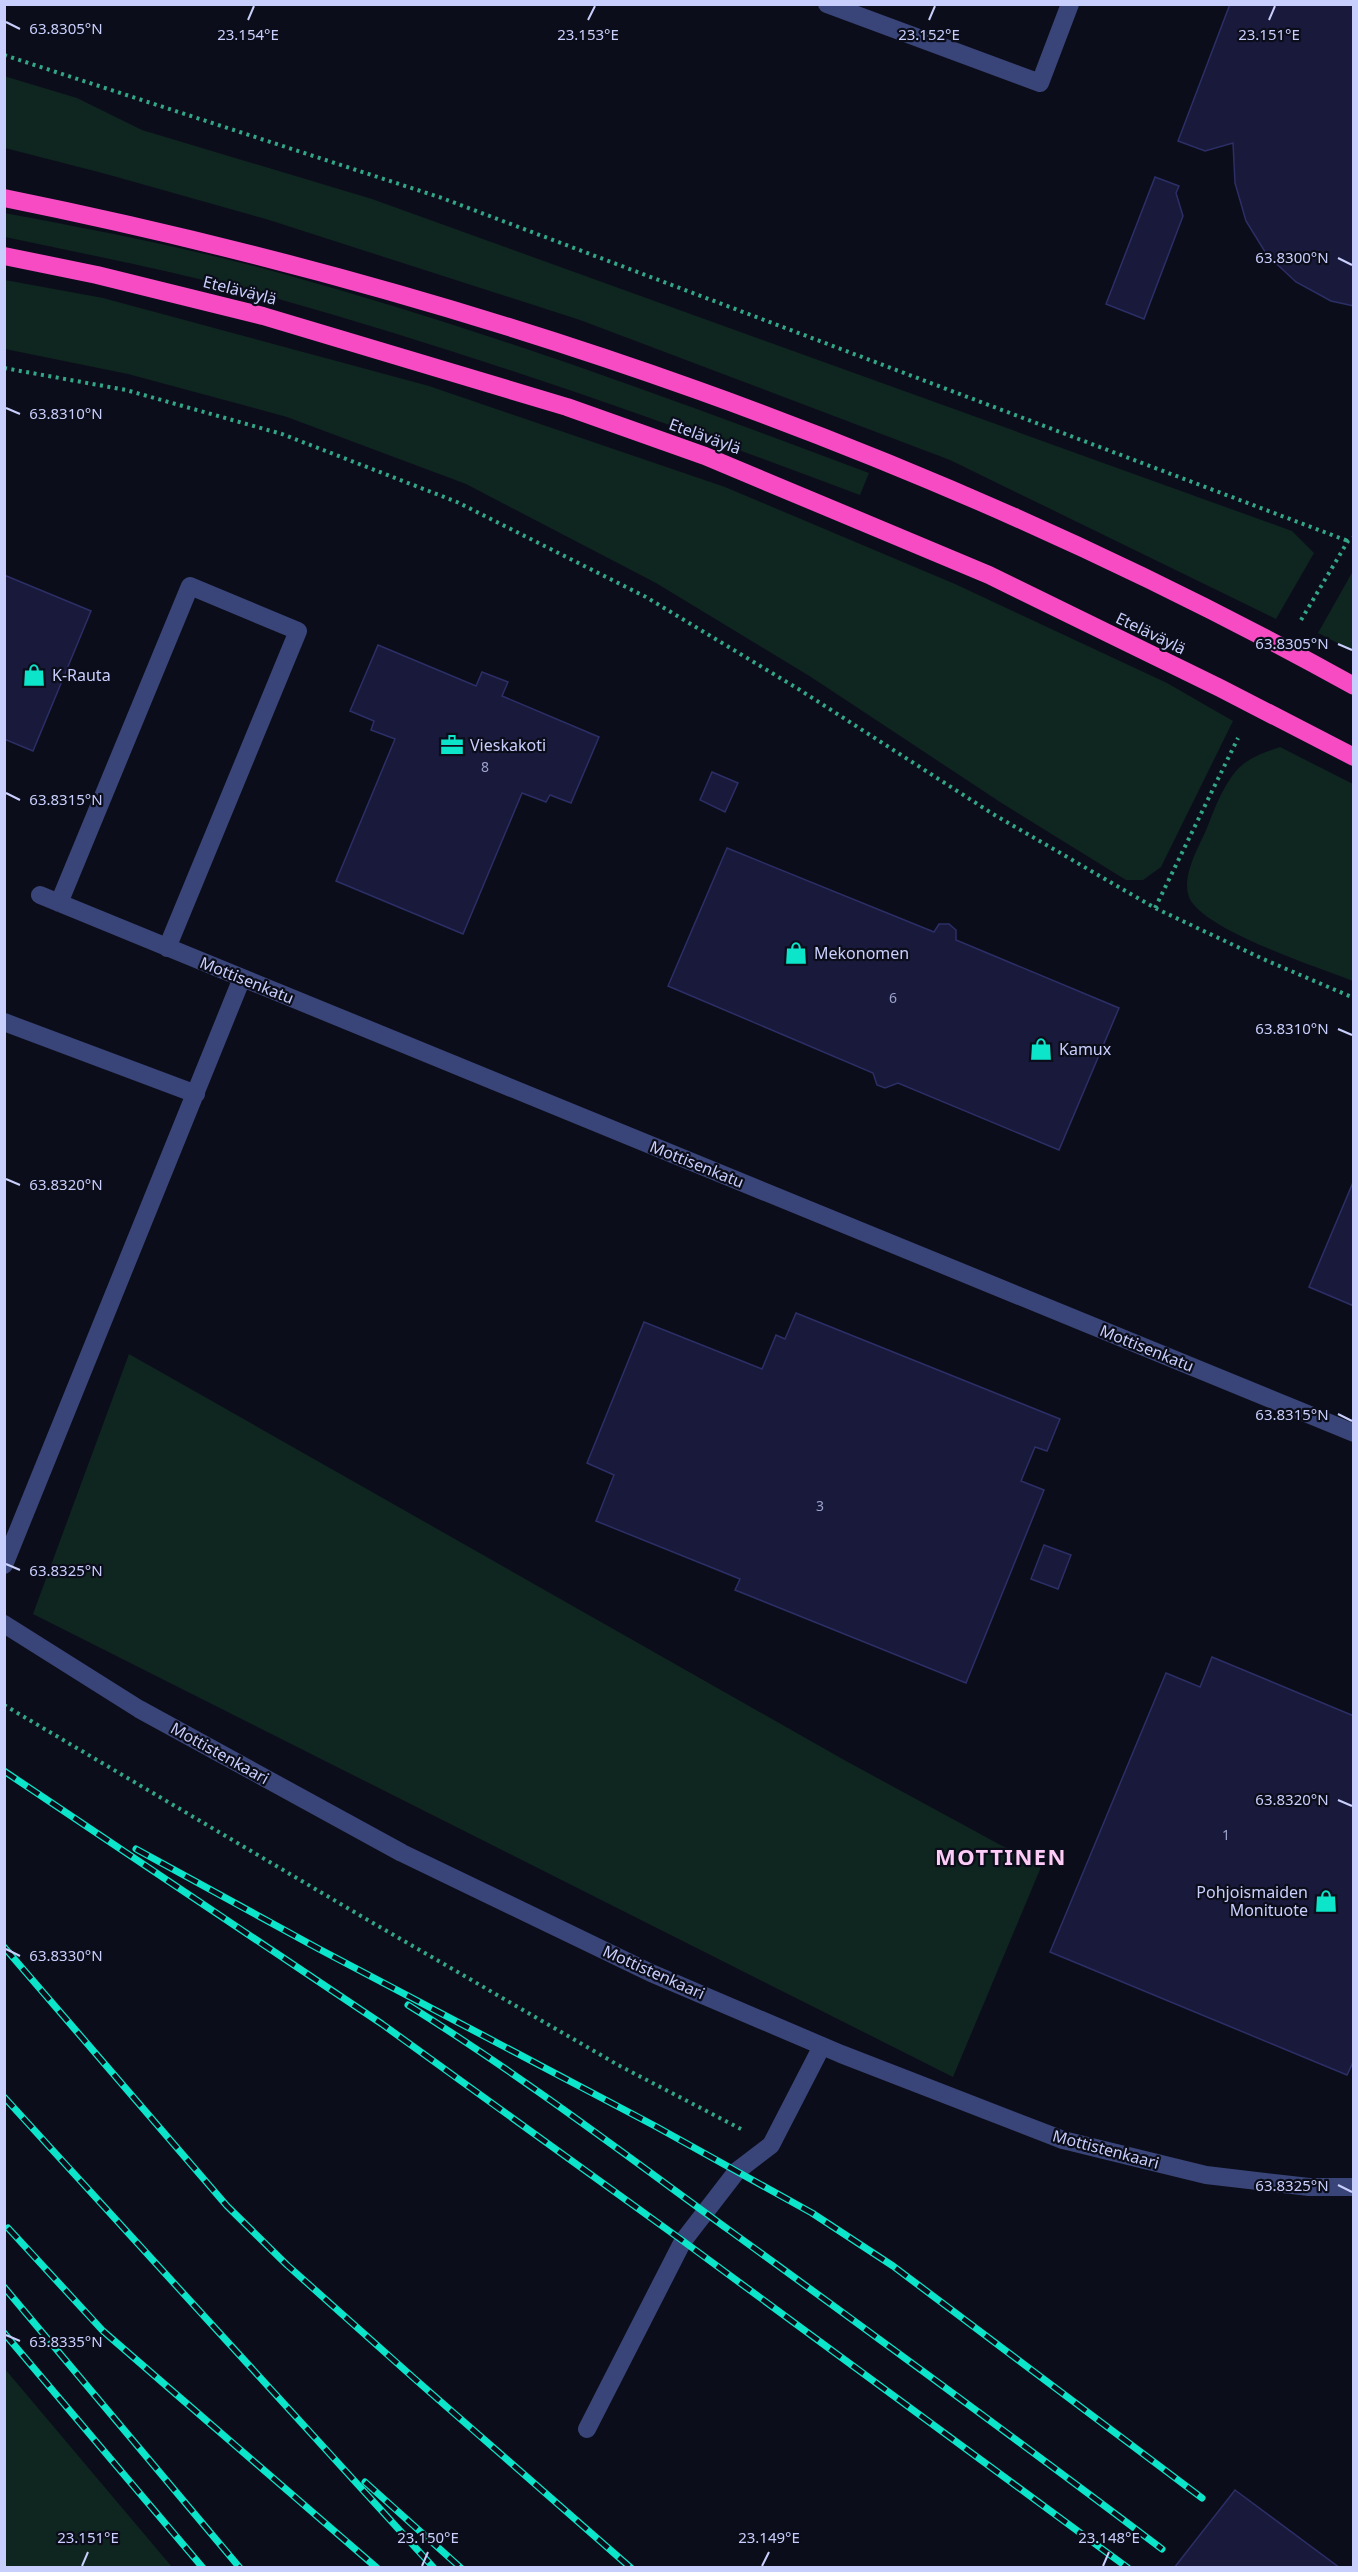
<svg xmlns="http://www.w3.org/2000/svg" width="1358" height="2572" viewBox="0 0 1358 2572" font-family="'Noto Sans',sans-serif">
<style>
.green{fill:#0f251f}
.building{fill:#191a3b;stroke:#2c2e66;stroke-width:1.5}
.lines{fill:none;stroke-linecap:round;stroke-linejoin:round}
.path{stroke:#33a685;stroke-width:4;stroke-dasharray:3 4.5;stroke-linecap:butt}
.minor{stroke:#394578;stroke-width:18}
.highway{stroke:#f64bc3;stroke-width:18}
.rail-casing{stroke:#0ce5c9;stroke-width:7}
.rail{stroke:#0c0d1b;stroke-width:4.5;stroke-dasharray:14;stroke-linecap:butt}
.ticks{fill:none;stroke:#c9cffc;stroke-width:2}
.labels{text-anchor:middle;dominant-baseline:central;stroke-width:4.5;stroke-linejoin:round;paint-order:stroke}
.number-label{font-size:14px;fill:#9da2cc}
.street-label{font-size:16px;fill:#c9cffc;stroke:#0c0d1b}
.poi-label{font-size:16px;fill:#c9cffc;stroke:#0c0d1b;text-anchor:start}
.district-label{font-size:22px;font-weight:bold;letter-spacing:1.5px;fill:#fccbf6;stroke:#0c0d1b}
.ticks-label{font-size:15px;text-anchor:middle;fill:#c9cffc;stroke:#0c0d1b;stroke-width:4.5;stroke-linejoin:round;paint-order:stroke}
</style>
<rect width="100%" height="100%" fill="#0c0d1b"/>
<path class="green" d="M4 76 77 98 142 130 372 199 1292 531 1314 553 1276 619 950 460 580 320 269 220 106 174 5 148Z
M4 213C96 230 189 248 280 273 480 328 675 400 869 473L860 495C667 422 473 354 275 298 186 274 95 256 5 237Z
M5 280 103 298 429 386 725 487 955 584 1167 683 1233 721 1161 867 1143 880H1126L1000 802 811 677 656 583 466 484 287 417 128 374 5 349Z
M1353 571V651L1318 633Z
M1280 747 1353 784V981C1318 967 1202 930 1189 897 1181 876 1199 847 1207 828 1215 807 1227 775 1246 762 1256 755 1269 751 1280 747Z
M129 1354 846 1761 1041 1867 953 2077 33 1614Z
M5 2369 172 2567H5Z"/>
<path class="building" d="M1230 4H1354V306L1331 301 1296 282 1267 255 1246 221 1235 183 1233 143 1205 151 1178 141Z
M1155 177 1179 186 1176 193 1183 216 1144 319 1106 304Z
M4 575 91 611 33 751 4 739Z
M378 645 476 686 482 672 508 682 502 696 599 737 571 803 550 795 546 802 522 793 463 934 336 881 395 739 371 730 374 721 350 711Z
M712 772 738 783 725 812 700 800Z
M727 848 934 932 939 924H949L956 930V940L1119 1008 1059 1150 898 1083 885 1088 877 1085 873 1073 668 986Z
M1354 1180V1306L1309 1287Z
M796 1313 1060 1419 1047 1451 1035 1447 1021 1481 1044 1490 966 1683 735 1590 740 1579 596 1521 614 1475 587 1463 644 1322 762 1369 776 1335 785 1339Z
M1044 1545 1071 1555 1058 1589 1031 1579Z
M1212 1657 1354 1716V2060L1347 2075 1050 1952 1166 1673 1200 1687Z
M1235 2490 1340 2568H1174Z"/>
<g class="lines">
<path class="path" d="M4 55 442 198 1348 541
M4 368 126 390 282 434 457 502 646 597 800 690 993 814 1155 908 1263 959 1354 998
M1301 620 1348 541 1354 537
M1155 908 1238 738
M4 1705 361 1916 618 2065 741 2129"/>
<path class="minor" d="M827 4 1040 83 1070 4
M40 895 1354 1433
M59 903 190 586 298 631 167 948
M4 1022 196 1094
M4 1565 242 978
M4 1624 139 1709 402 1853 651 1973 841 2054 1063 2140 1206 2175 1309 2187H1354
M587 2429 683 2241 737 2171 771 2145 822 2046"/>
<path class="highway" d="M4 198C474 293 934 453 1354 686
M4 256 97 275 263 316 567 407 705 456 989 575 1220 688 1354 757"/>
<g class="rail-casing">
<path id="rail" d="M4 1771 382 2024 683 2241 1128 2568
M136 1849 319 1949 655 2126 812 2213 893 2266 1202 2498
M4 1947 227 2206 287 2265 416 2380 631 2568
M408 2005C519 2074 623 2153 729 2230 874 2335 1019 2441 1162 2549
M4 2097 434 2568
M8 2228 103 2331 377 2568
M4 2287 240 2568
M4 2333 203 2568
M365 2482 461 2568"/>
</g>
<use href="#rail" class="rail"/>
</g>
<path class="ticks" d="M248 20 254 6M588 20 595 6M929 20 935 6M1269 20 1275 6M6 22 20 29M1338 258 1352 265M6 408 20 414M1338 644 1352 650M6 793 20 800M1338 1029 1352 1035M6 1179 20 1185M1338 1414 1352 1421M6 1564 20 1570M1338 1800 1352 1806M6 1949 20 1956M1338 2185 1352 2192M6 2335 20 2341M82 2566 88 2552M422 2566 428 2552M762 2566 769 2552M1103 2566 1109 2552"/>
<defs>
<g id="shop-bare" transform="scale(1.8)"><path d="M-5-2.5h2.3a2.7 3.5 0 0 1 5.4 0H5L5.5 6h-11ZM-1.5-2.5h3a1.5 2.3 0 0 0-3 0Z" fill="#0ce5c9" stroke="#0c0d1b" stroke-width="2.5" paint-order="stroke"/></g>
<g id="office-bare" transform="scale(1.8)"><path d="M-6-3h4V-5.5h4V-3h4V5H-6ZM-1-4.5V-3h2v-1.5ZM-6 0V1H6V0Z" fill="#0ce5c9" stroke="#0c0d1b" stroke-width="2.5" paint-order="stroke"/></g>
</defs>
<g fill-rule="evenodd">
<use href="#shop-bare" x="34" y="675"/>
<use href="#office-bare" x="452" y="745"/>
<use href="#shop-bare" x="796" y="953"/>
<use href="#shop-bare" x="1041" y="1049"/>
<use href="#shop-bare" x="1326" y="1901"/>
</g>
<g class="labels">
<g class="number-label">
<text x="485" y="766">8</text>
<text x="893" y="997">6</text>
<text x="820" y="1505">3</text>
<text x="1226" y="1834">1</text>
</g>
<g class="street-label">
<text transform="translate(240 290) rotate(14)">Eteläväylä</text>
<text transform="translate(705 436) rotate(20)">Eteläväylä</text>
<text transform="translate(1151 633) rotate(26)">Eteläväylä</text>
<text transform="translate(247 980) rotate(22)">Mottisenkatu</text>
<text transform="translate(697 1164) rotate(22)">Mottisenkatu</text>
<text transform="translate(1147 1348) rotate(22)">Mottisenkatu</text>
<text transform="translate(220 1753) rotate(29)">Mottistenkaari</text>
<text transform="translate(654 1972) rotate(24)">Mottistenkaari</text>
<text transform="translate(1106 2149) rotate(15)">Mottistenkaari</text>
</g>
<g class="poi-label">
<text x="52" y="675">K-Rauta</text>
<text x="470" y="745">Vieskakoti</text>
<text x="814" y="953">Mekonomen</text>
<text x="1059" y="1049">Kamux</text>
<text x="1308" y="1892" text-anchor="end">Pohjoismaiden<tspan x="1308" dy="18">Monituote</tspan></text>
</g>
<g class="district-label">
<text x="1001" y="1856">MOTTINEN</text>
</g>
</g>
<g class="ticks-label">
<text x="66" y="34">63.8305°N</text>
<text x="248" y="40">23.154°E</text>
<text x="929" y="40">23.152°E</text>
<text x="1269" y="40">23.151°E</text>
<text x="588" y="40">23.153°E</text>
<text x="1292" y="263">63.8300°N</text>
<text x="66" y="419">63.8310°N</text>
<text x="1292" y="649">63.8305°N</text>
<text x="66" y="805">63.8315°N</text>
<text x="1292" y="1034">63.8310°N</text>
<text x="66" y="1190">63.8320°N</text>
<text x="1292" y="1420">63.8315°N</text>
<text x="66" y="1576">63.8325°N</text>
<text x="1292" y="1805">63.8320°N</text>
<text x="66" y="1961">63.8330°N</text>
<text x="1292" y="2191">63.8325°N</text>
<text x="66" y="2347">63.8335°N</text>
<text x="88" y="2543">23.151°E</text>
<text x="428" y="2543">23.150°E</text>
<text x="769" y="2543">23.149°E</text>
<text x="1109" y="2543">23.148°E</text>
</g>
<rect width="1358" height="2572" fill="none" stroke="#c9cffc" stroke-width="12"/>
</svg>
